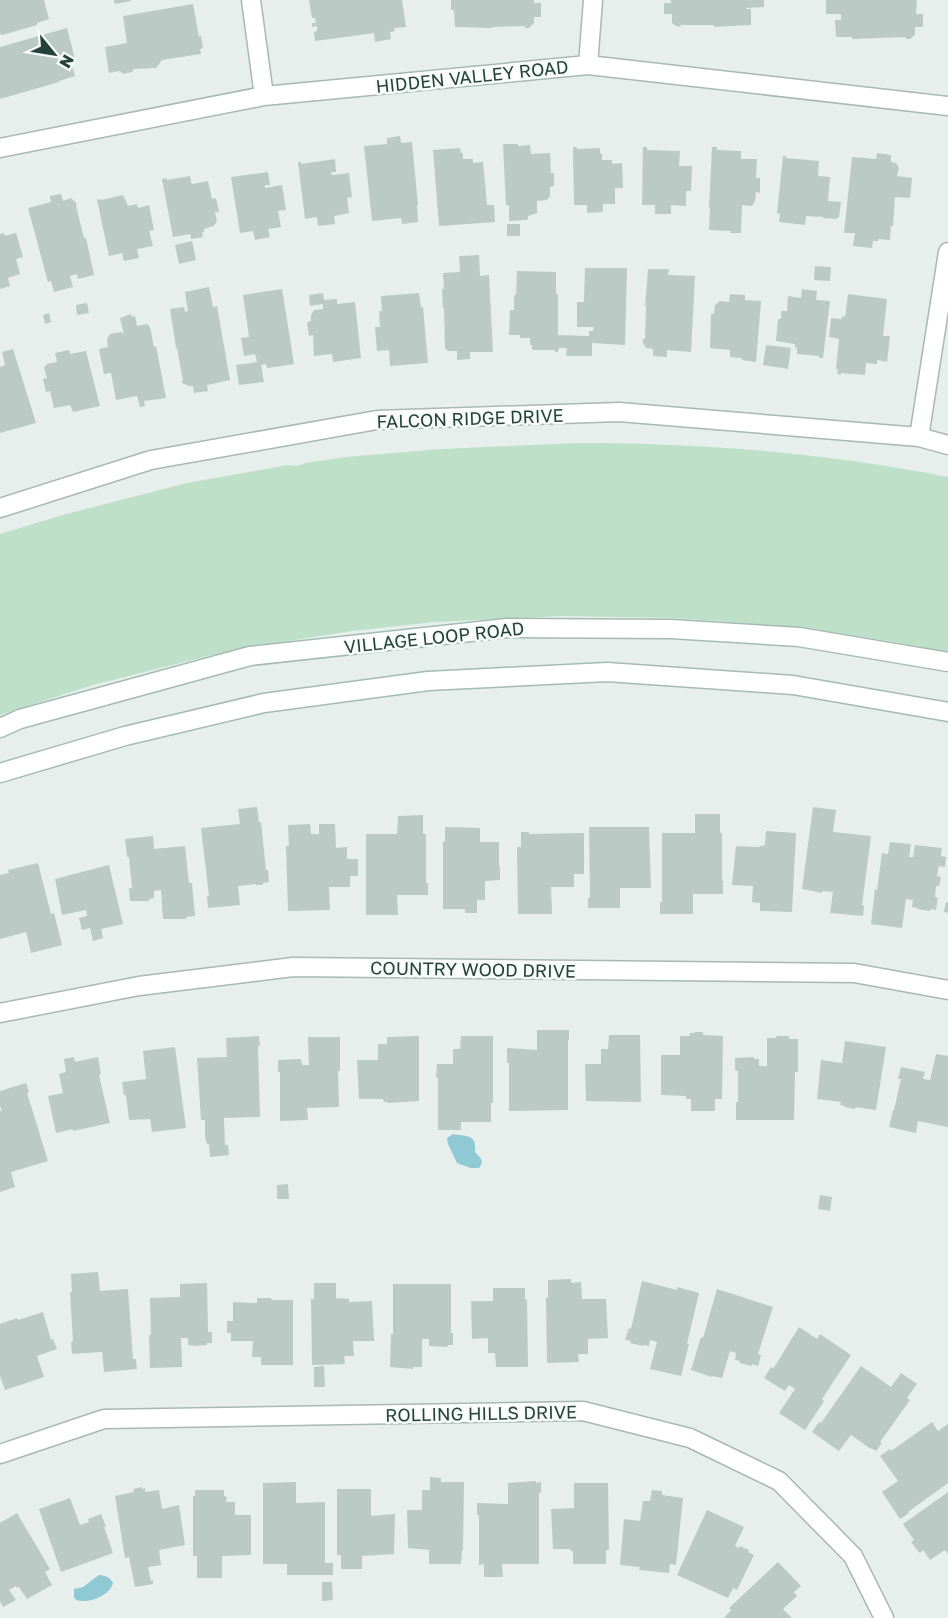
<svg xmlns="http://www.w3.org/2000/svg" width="948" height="1618" viewBox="0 0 948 1618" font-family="'Golos Text',sans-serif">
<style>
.green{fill:#bfe0c8}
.water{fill:#8ec9d4}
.building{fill:#bbcac4}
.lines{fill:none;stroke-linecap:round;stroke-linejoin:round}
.minor-casing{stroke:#a8b8b2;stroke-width:21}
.secondary-casing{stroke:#a4bbb3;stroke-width:21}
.minor{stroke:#fff;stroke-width:18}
.secondary{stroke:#fff;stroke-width:18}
.labels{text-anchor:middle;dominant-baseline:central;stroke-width:5;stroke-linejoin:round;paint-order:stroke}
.street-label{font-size:18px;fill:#24423a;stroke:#f7fbf9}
</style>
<rect width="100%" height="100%" fill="#e6efeb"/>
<path class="green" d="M577 443C704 443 824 453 948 477V652L889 641 820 631 732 622 672 618 562 616 435 622 352 631 276 643 208 656 93 685 0 715V534L66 514 187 483 288 465 297 466 305 463 346 457 441 449Z"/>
<path class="water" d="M453 1134C466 1137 477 1133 475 1152 480 1157 485 1161 479 1168H471L457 1163 448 1144 447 1138Z
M99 1575C106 1576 109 1576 113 1583 110 1596 88 1604 76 1600L74 1597V1589L83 1587Z"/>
<path class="building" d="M0 0H44L49 19 37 23V25L2 35 0 34Z
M114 0H131V1L115 4Z
M309 0H402L406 27 394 28 395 31 390 32 391 39 375 42 374 33 315 41 314 32 317 31V26L312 27V23H316L315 18H312Z
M451 0H534V3H541V17H534V23L529 28H525V26L492 27V28L455 27 454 10H451Z
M671 0H764V7L746 8 747 9H751V25L714 27V25H680L681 27 676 26 672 23V14H664V3H671Z
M826 0H917L916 14H923V27H915V35L910 39H906V37L852 39V37H836L835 20H841V14H826Z
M193 4 199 37 201 36 203 48 200 49 201 54 162 60 156 68 134 69 132 72 123 74 120 71 109 73 105 47 127 43 123 16Z
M67 28 75 59 70 60 75 76 59 81V82L0 99V47Z
M400 136 401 143 412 142 418 205H417L418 222 402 224 401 218 372 221 364 146 387 144V138Z
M503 144H518V146L530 145 531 154 550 153 551 173H554V186L550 187V196L547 200 537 201V213L528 216V219L526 220 509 221V205H506Z
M573 147H577V149L600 148V153L602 154V160H612V164L622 163 623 188H615V204H603V212L587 213V205H574Z
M643 147H647V150L680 151 679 166H692L691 191H686V206L671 205V214H655V205H642Z
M712 147H717V150L741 151V159H757L756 178H760V193L756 192 755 201 752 206 742 205 741 233H730L731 231 709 230 710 208H709Z
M460 148 461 153H463V159H473V163L483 162 487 205H494L495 222 439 226 433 150Z
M877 153 891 155V162L896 163 899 168 897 176 912 178 910 198 895 197 893 226H891L890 240 878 239V241H873L872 248 853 246 855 233H844L852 157 876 159Z
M783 156H786V158L819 161 818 176 830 177 828 201 841 202 839 217 836 219 824 218 819 216V217L806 216 805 225 779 222 780 214 777 213Z
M335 159 336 172H331L332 175 349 173 352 197 347 198 349 213 334 216 335 224 318 226 317 217 305 219 298 162H301V164Z
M268 172 270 185H265V188L282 185 286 210 278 211 281 227 268 229 270 237 255 240 253 231 240 233 231 177Z
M190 176 191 183 193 184 208 181 212 199 216 198 219 212H215L217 222 213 226 204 229V232H202L203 237 191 239 190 234 173 237 162 179 166 178 167 180Z
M61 194 63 201 71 198 76 203 77 205 76 206 84 238H86L94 275 78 279 77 274 70 276 73 287 54 292 51 281 48 282 28 208 51 202 50 196Z
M123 195 128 206 137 204 138 208 149 205 154 230 149 231 153 246 137 249 139 258 124 261 122 253 109 256 97 200 101 199V200Z
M507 224H520V236H507Z
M4 233 5 236 16 233 23 257 16 259 20 274 8 278 10 286 0 289V234Z
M192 241 196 260 179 264 175 245Z
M479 255 480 276 489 275 493 352H470V359L457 360V351H448L445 348 444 308H443L442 289H444L443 273 460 272 459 256Z
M815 266 831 267 830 281 814 280Z
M585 268H627L625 345 592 343V356H566L567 348H559L558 352H555V350H532V345H530V338H520V335H509L510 310H514V295H516L517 271 556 272V294H558V335L589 336V331H593L594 327H577V302H584Z
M648 269H669L668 275 695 276 691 352 667 350V357L653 356V349L646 348 643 343V339H645L646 306H645Z
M209 287 213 307 217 306 230 380 207 385 208 391 194 393 193 386H189L182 383V381H183L177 348H176L170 309 184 307 185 312 188 311 185 292Z
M282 289 294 364 267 368 266 364 261 365 264 382 239 385 236 365 257 362 255 354 244 356 241 338 249 337 243 295Z
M802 289 817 291 816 300 830 301 823 358H819V356L797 354V348L795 347V344L776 341 778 319H781V311H787L788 296 801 298Z
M323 293 324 300 337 299V304L355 302 361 358 333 362 332 354 314 356 313 335 309 336 307 322 311 321V315L314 310 323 309V304L310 306 309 295Z
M419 293 421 307H423L428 363 390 366 389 350 377 351 375 327H380L379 311H382L381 296Z
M730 294 745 295V300L761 301 756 362 742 360V358L730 357V350L710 348 711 314H714L715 305 720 301 729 302Z
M848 294 887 299 883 336H890L887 362 877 360V364L866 363 865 375 841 373V375L837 374 838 369H836L839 339 829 337 831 318 842 319V316L845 317Z
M87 303 89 313 77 315 76 305Z
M49 313 51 322 45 324 43 315Z
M131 314 132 317 135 316 137 326 148 324 149 327H150L154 347 156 346 166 398 144 401 145 406 140 407 137 396 116 400 111 373 104 374 99 349 108 347 107 339 110 334 121 332 124 334 120 318Z
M766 345 791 348 788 369 763 365Z
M13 349 36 423 0 433V367L5 365 2 352Z
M69 350 70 354 86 351 100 406 73 412 70 405 54 408 50 391 46 392 43 379 47 378 44 368 47 364 57 362 55 353Z
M257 807 259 822H261L266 870H268L269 882 263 883V885H256V884L238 886 240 905 208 908 207 896H209L201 828 240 824 238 809Z
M813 807 836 810 833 832 871 836 862 905 864 906 863 916 830 913 833 892 822 891V893L802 889Z
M695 814H720V833H722V881H723V894H693V914H660V902H662V833H695Z
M423 815V834H426V883H428V895H397L398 915H366V834H397L398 816Z
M310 824 311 834H319V824H335L336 848 347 847V859H358V876H350V887H329L330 910 288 911 286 846H289L288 825Z
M445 827 480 828V842H499V867L500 866V880L485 881V900H477V913H465V909H443V841L445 842Z
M589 827H649L651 888H620V908H588V898L590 897Z
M766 831 796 833 792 912 760 911V903L752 902 753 886 732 885 736 846 759 847 760 846H763L765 844Z
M521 832H529V834L584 833V874H574V887H551L552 914H518L517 847H521Z
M153 836 154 849 185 846 189 883H192L195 916 186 917V919H163L161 890 154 891V898L149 899V901H130L129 888H132L129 857H127L125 839Z
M890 842 911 844 909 857H913L915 845 942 848 941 856 946 857 945 867 939 866 937 876 941 877 939 886H936L935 897 938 898 936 910 931 909 930 911 917 909V908L912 907 913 900 906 899 902 928 871 924 875 889 877 890 882 853 888 854Z
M38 863 51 914 54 913 62 945 31 953 26 932 0 939V875L9 873 8 870Z
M109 865 123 924 101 929 103 938 93 941 90 928 82 930 79 918 87 916 86 910 62 915 55 879Z
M946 902 948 903V913L944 912Z
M537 1030H569V1040H568V1110L509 1111V1063H507V1048L537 1050Z
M695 1032H703V1035L723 1036 722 1099H715V1111H691V1099H686V1096L661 1095V1055H680V1036H690V1033H694Z
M609 1035H640L641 1102 586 1101 585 1064H601V1049H608Z
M259 1036 260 1046H258L260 1117 224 1118 225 1145H228L229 1155 210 1157 209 1144H207L205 1138V1120H201L197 1058 227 1057 226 1038Z
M419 1036V1101L388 1103 387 1102H384L383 1099H359L357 1060H378V1044H387V1037Z
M461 1036H493V1103H491V1122H461V1130H438V1078L436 1077 437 1064H453V1049H460Z
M777 1036H789V1039H798V1072H795L794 1120H736V1102H738V1071L735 1070V1058L754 1057V1059H759V1066H767V1038H776Z
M308 1037H340V1071H338L339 1107 307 1108 308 1120 280 1121V1072H278V1060L301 1059 302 1065H309Z
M845 1041 886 1047 876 1110 855 1107V1109L845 1107V1106L840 1105 841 1102 817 1099 821 1060 842 1063Z
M175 1047 186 1128 152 1132 150 1119 129 1120 126 1095H124L122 1082 146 1079 143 1051Z
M936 1054 948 1056V1127L918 1121 916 1133 889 1127 893 1110H894L901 1079H898L901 1067 925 1072 923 1079 930 1080Z
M74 1057 75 1062 98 1057 101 1075H99L110 1123 73 1131V1129L56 1133 48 1096 63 1093 59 1074 66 1072 64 1059Z
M26 1083 29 1092 27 1093 48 1161 11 1172 15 1187 0 1192V1111H2L0 1106V1091Z
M288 1184 289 1199H277V1185Z
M820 1195 832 1197 830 1211 818 1209Z
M98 1272 100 1291 128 1289 133 1359H136L137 1369 104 1372 102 1352 72 1354 71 1342 73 1341 70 1292H72L71 1274Z
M571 1279V1283L581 1282 582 1299H606L608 1338 588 1339V1354H578L579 1362 547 1363 546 1297 548 1298V1280Z
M642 1281 677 1290V1287L699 1293 687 1344H689L681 1376 650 1369 657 1342 650 1340 649 1346 643 1345V1346L630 1343 631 1341 625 1340 629 1328 631 1329Z
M207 1283 208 1332H212V1343H207V1345L194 1346 188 1345V1338H181L182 1367 150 1368 149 1335H151L150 1298 180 1297V1284Z
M314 1283H336V1298L349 1299V1302L372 1301 374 1341H353L354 1356H344L345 1364 312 1365 311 1299H314Z
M393 1284H451V1333H453V1345H448L447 1347 429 1346V1339H422V1367H413V1369L390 1367 391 1334H393Z
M493 1288H525V1300L527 1299 528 1367H496L495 1353H488V1338L472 1339 471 1301H493Z
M717 1289 773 1307 758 1354 761 1355 758 1366 752 1364V1366L740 1363V1361L735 1360 736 1353 730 1351 722 1378 712 1376V1377L691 1370 701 1337 703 1338Z
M257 1298H271L272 1300H293V1365H261V1357H252L253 1341H231V1333H227V1321H233V1302L257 1303Z
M43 1312 51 1340 53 1339 57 1349 37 1356 44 1377 5 1390 0 1376V1324L17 1318 18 1320Z
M799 1327 817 1339 820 1334 851 1355 822 1399 824 1401 805 1430 779 1413 795 1389 789 1385 785 1391 764 1378 771 1367 773 1369Z
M324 1366 325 1387H314V1367Z
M861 1366 891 1387 901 1373 917 1384 907 1398 910 1400 880 1442 882 1443 876 1451 871 1448V1449L851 1435 839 1451 812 1432 819 1422 821 1423Z
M932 1422 938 1431 948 1424V1483L908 1512 909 1513 900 1519 882 1492 898 1481 880 1456 890 1449 891 1451Z
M430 1477 441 1478V1482H464L463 1550H462L461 1564H429V1550L408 1548 407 1510H422V1490H430Z
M536 1481V1483L541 1482V1493H539V1564H502L503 1577H484V1564L479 1565V1515H477V1503L508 1504V1483Z
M296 1482V1503L325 1502V1563H333V1575H287V1564H263V1483Z
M574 1483H608L609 1550H606V1564H573V1551H571L570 1549H553L551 1509 574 1508Z
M142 1487V1489L145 1488V1492L159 1490 162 1509 179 1505 185 1545 159 1550 161 1565 148 1567 151 1581 153 1580V1584L135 1587 129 1557 125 1558 115 1496 134 1492 133 1489Z
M337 1489H371V1516L395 1514 394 1554 362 1556V1569H341V1555H337Z
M195 1490H224V1496L227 1497 226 1502H235V1515H251V1555L222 1556V1578H197V1556H193V1496H195Z
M652 1490 662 1491V1495L683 1498 676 1565 670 1564 669 1573 639 1570 640 1567 620 1565 624 1519 640 1521 643 1501H650Z
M948 1492V1554L945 1550 930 1560 923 1550 920 1553 917 1550 911 1542 914 1540 903 1524Z
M70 1498 80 1525 89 1522 88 1519 101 1514 106 1527H104L113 1553 61 1572 39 1509Z
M707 1510 744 1527 735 1546 739 1548 740 1546 749 1550 748 1552 754 1555 737 1590 733 1588 728 1598 677 1575Z
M17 1513 50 1569 45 1572 52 1585 27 1599 19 1587 17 1588 16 1586 9 1590 16 1600 3 1607 0 1601V1523Z
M778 1562 801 1586 794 1592 797 1596 783 1609 792 1618H724L731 1610 729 1608Z
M322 1582H332L333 1600 322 1601Z"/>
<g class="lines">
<g class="minor-casing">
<path id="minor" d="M251 0 264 96
M588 65 593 0
M0 148 264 96 588 65 948 106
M919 437 948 252
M0 508 151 460 377 420 619 412 919 437 948 445
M0 1013 139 986 293 967 854 973 948 990
M0 1454 104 1419 583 1411 690 1438 779 1481 853 1556 884 1618"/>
</g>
<g class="secondary-casing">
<path id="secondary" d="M0 728 20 719 250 656 507 628 671 629 799 637 948 662
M0 773 125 736 264 703 428 681 607 672 793 685 948 712"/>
</g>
<use href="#minor" class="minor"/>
<use href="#secondary" class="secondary"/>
</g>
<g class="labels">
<g class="street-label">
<text transform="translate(472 76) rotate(-6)">HIDDEN VALLEY ROAD</text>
<text transform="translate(470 418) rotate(-2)">FALCON RIDGE DRIVE</text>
<text transform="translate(434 637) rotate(-6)">VILLAGE LOOP ROAD</text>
<text transform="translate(473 969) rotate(1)">COUNTRY WOOD DRIVE</text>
<text transform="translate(481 1413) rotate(-1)">ROLLING HILLS DRIVE</text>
</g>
</g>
<g transform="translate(54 54) rotate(120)" stroke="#f7fbf9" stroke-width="4.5" paint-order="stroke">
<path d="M0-4.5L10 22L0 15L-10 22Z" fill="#24423a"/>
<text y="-9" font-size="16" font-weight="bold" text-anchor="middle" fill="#24423a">N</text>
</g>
</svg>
